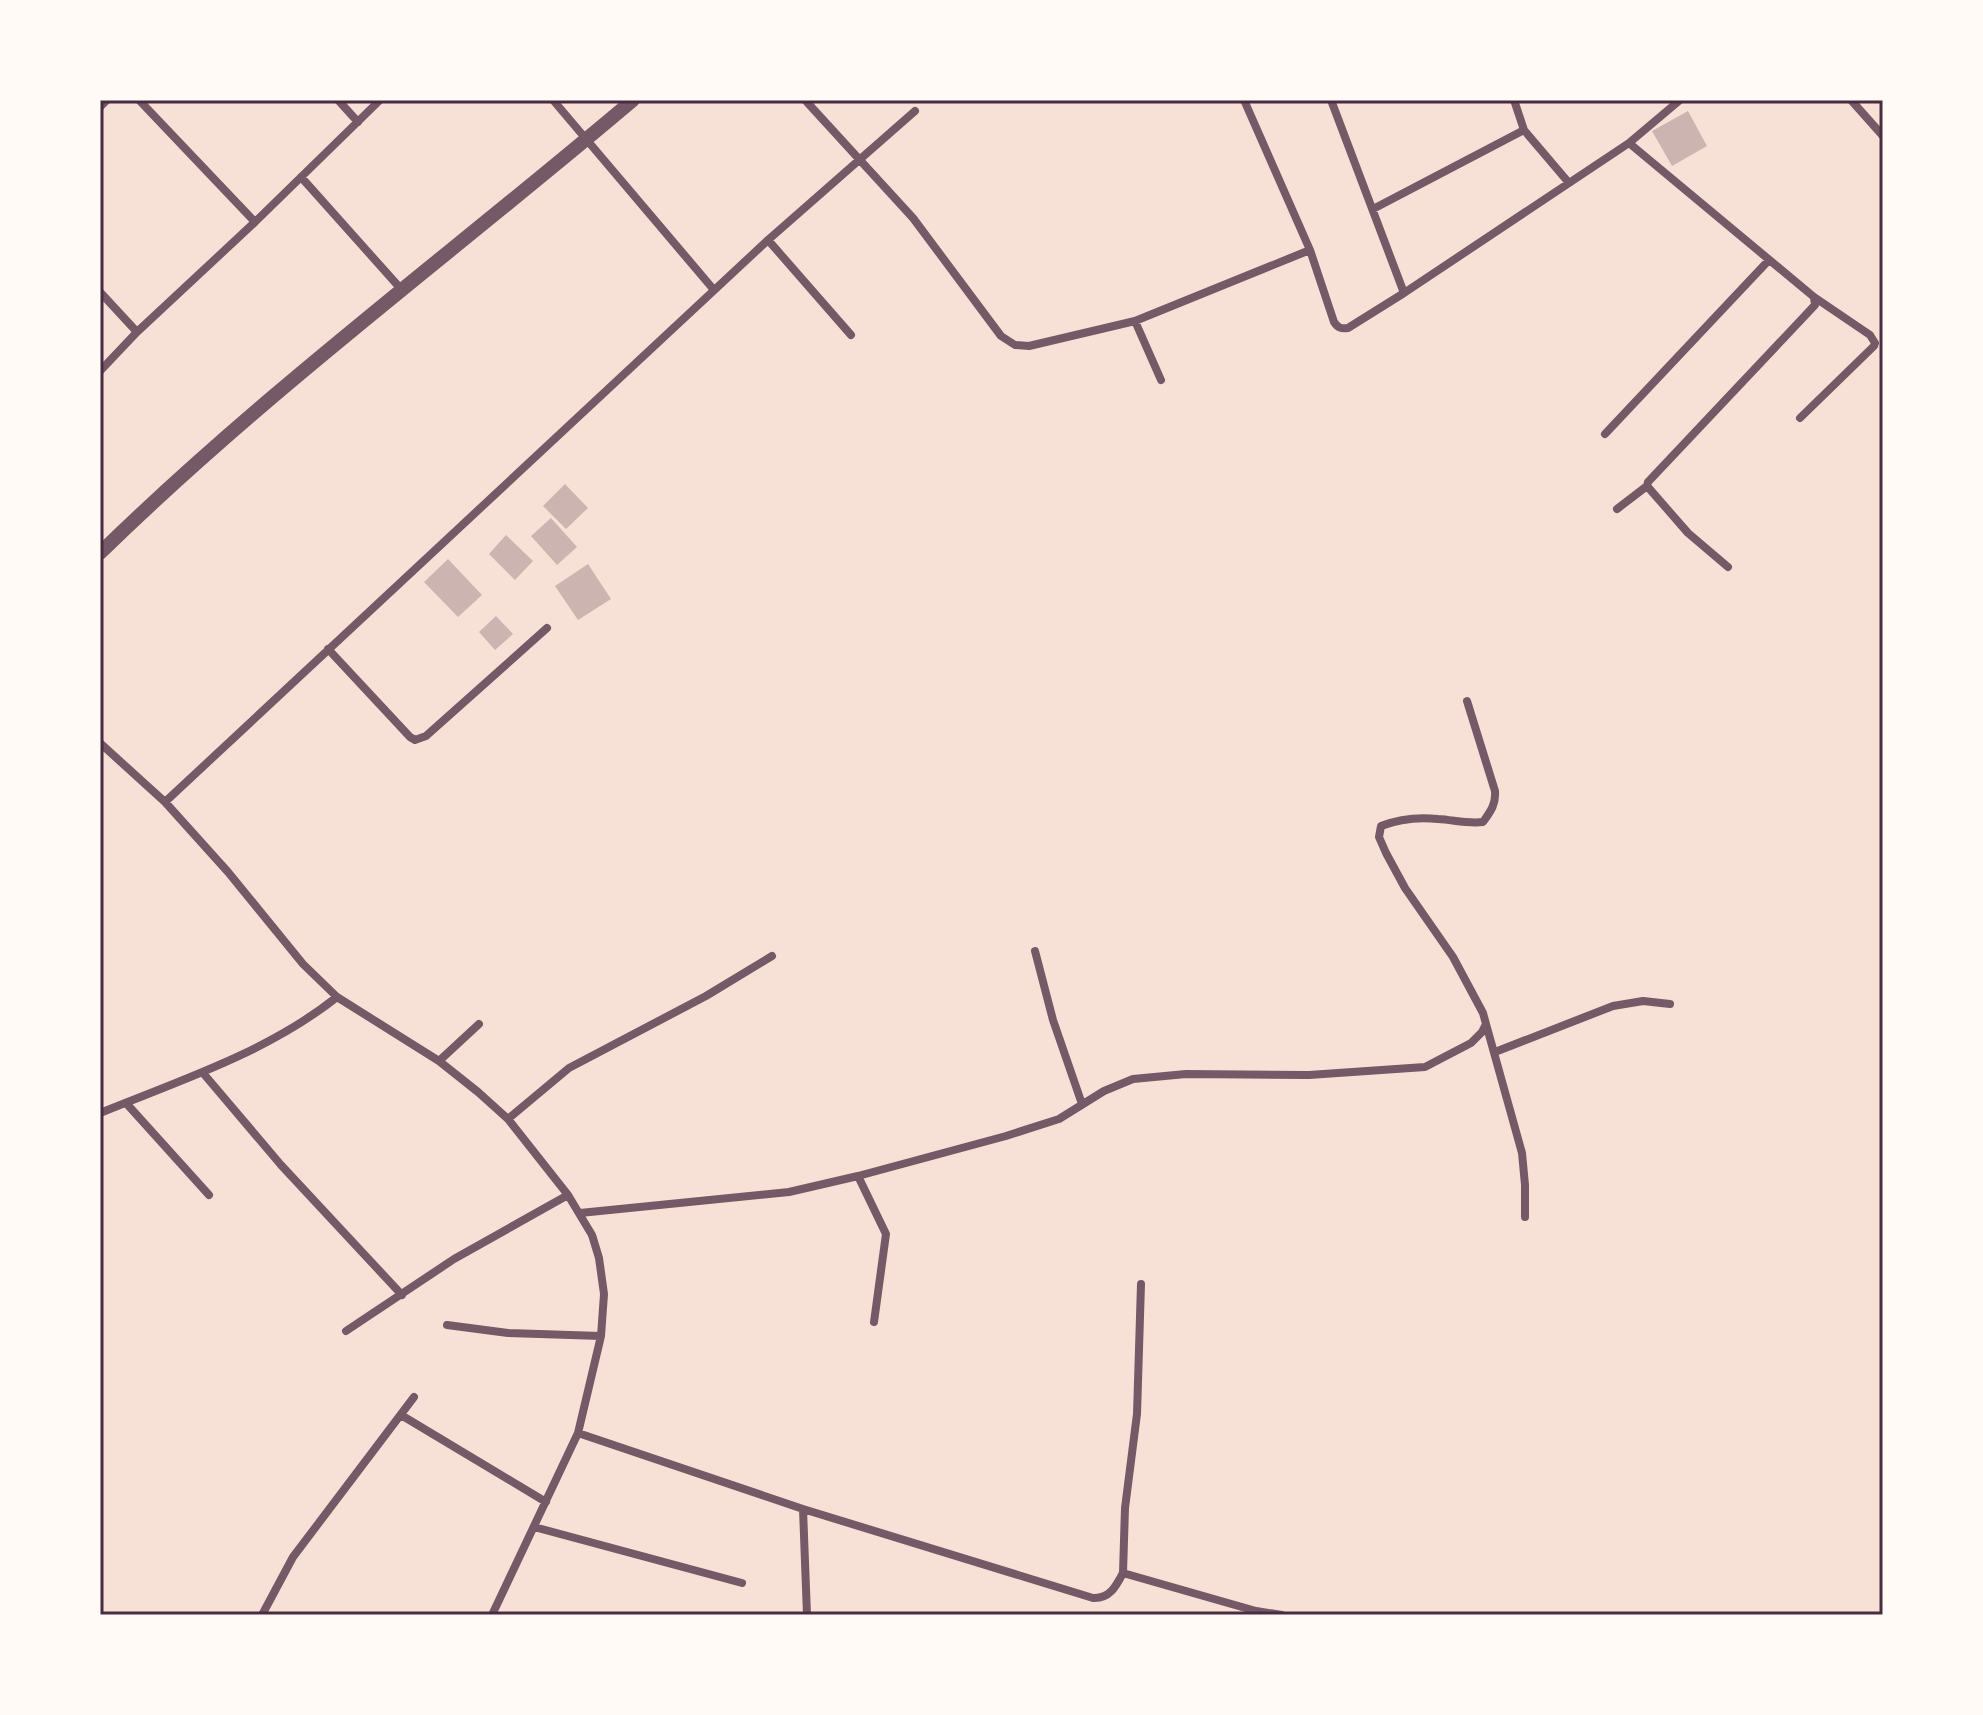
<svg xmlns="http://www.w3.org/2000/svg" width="1983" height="1715" viewBox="0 0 1983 1715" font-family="Helvetica,sans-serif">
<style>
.building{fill:#ccb4b1}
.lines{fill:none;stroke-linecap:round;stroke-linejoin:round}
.minor{stroke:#755966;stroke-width:8}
.tertiary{stroke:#755966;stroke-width:14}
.neatline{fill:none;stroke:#4a2c40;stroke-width:3}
</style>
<rect width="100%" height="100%" fill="#f7e1d7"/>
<path class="building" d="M1688 111 1707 146 1672 166 1652 131Z
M565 484 588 508 566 529 543 506Z
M551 518 577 547 557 565 531 536Z
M506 535 533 561 515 580 489 554Z
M448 559 482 595 458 617 424 582Z
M588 564 611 599 578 620 555 586Z
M496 616 513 634 495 650 479 632Z"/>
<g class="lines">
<path class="minor" d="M139 100 255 222
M338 100 358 122
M553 100 714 290
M805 100 913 218 1001 336 1015 345 1029 346 1135 321 1310 250
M1244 100 1310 250 1334 322C1338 328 1341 329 1348 328L1404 293 1629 143 1680 100
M1331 100 1404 293
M1514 100 1524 130
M1851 100 1883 136
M100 107 107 100
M1629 143 1814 297 1815 305 1648 482 1647 486 1688 533 1728 567
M301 177 401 289
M1373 209 1524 130 1569 183
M768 240 851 335
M100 292 137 332
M1135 321 1161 380
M100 371 137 332 255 222 380 100
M1800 418 1874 346 1875 343 1870 335 1814 297
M1605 434 1769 260
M1617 509 1647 486
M328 649 410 737 415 740 426 736 547 628
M100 743 165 802 228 872 303 964 337 997 439 1061 478 1092 508 1119 568 1195 592 1235 599 1258 604 1294 601 1336 578 1433 492 1615
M165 802 768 240 915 111
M1035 951 1053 1020 1082 1104
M1486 1024 1522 1153 1525 1185V1217
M1495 1052 1613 1006 1643 1001 1670 1004
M439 1061 479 1024
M203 1073 281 1165 402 1295
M126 1103 209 1195
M100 1113C181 1080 268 1052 337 997
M508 1119 569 1068 706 996 772 956
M580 1213 789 1192 858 1176
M874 1322 886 1234 858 1176 1006 1136 1059 1119 1104 1091 1133 1079 1186 1074 1309 1075 1425 1067 1471 1043 1482 1032 1486 1024 1483 1013 1453 957 1405 888 1386 853 1379 837 1381 826C1399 819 1419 817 1438 819 1454 820 1468 824 1483 822 1491 811 1496 804 1495 791L1467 701
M447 1325 508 1333 601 1336
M346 1331 454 1259 568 1195
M401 1415 546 1502
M578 1433 803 1509 807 1615
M803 1509 1093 1598C1110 1599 1116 1586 1123 1573L1256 1611 1282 1615
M534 1527 742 1583
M1123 1573 1125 1508 1137 1414 1141 1284
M262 1615 293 1557 414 1397"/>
<path class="tertiary" d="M100 553C267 390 455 251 633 100"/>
</g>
<rect width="1983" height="1715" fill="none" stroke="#fffaf5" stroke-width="204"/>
<rect x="102" y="102" width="1779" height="1511" class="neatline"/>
</svg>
